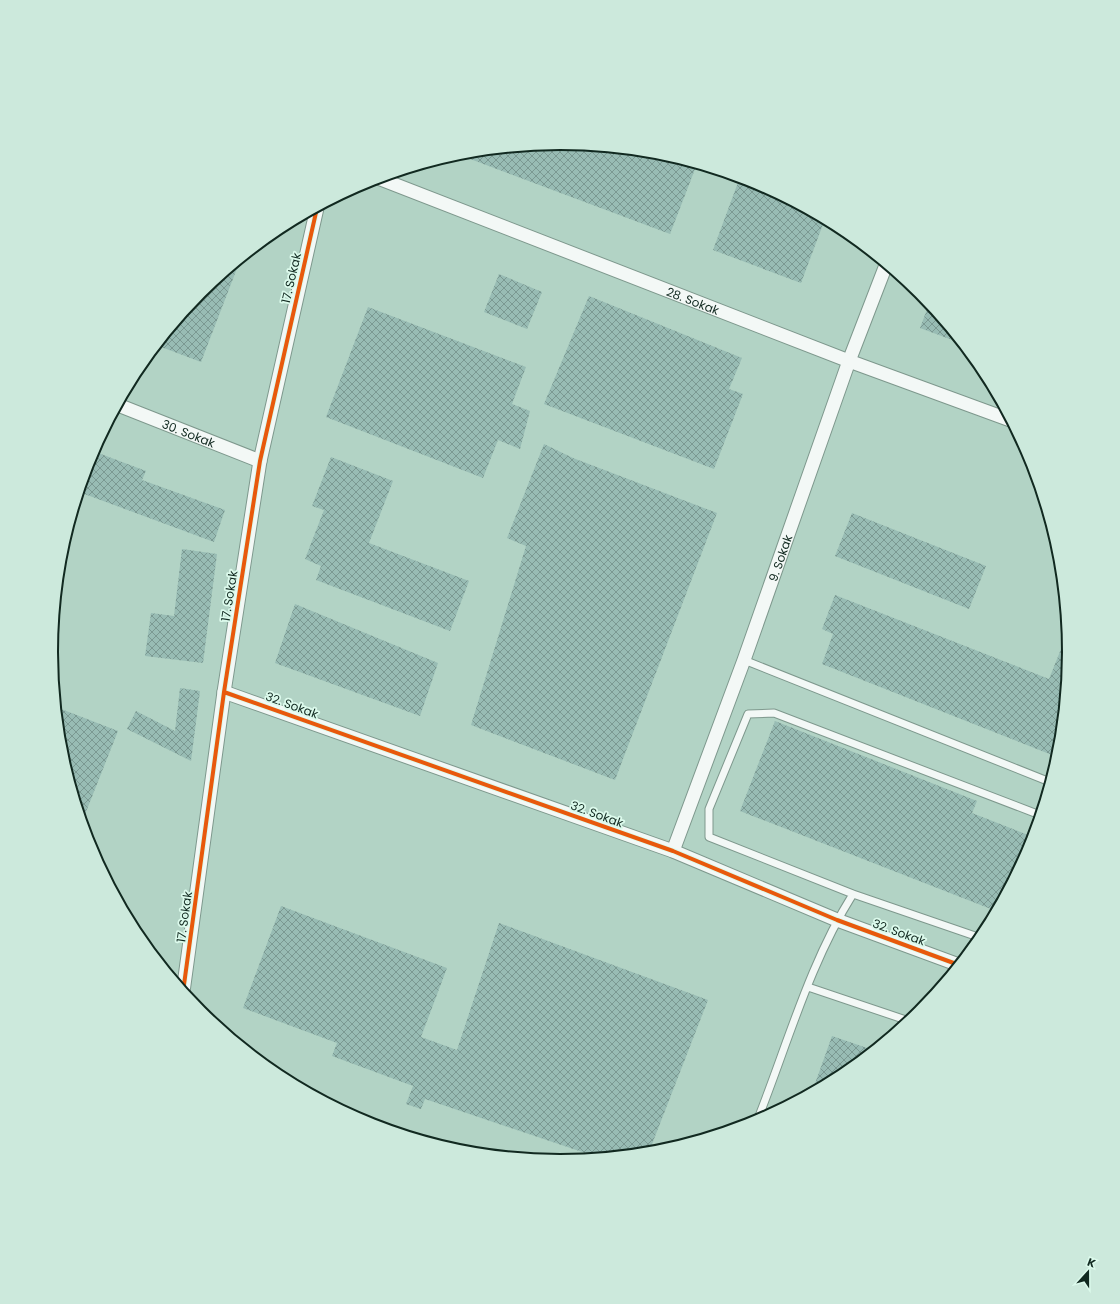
<svg xmlns="http://www.w3.org/2000/svg" width="1120" height="1304" viewBox="0 0 1120 1304" font-family="Poppins,sans-serif">
<style>
.building{fill:url(#building-cross-hatch)}
.lines{fill:none;stroke-linecap:round;stroke-linejoin:round}
.lane-casing{stroke:#7e988d;stroke-width:9}
.street-casing{stroke:#7e988d;stroke-width:15}
.lane{stroke:#f3f8f6;stroke-width:7}
.street{stroke:#f3f8f6;stroke-width:13}
.cycleway-casing{stroke:#dcfaec;stroke-width:6}
.cycleway{stroke:#e8590c;stroke-width:4}
.labels{text-anchor:middle;dominant-baseline:central;stroke-width:3.5;stroke-linejoin:round;paint-order:stroke}
.street-label{font-size:12px;fill:#112920;stroke:#dcfaec}
.rim{fill:none;stroke:#112920;stroke-width:2}
</style>
<defs>
<pattern id="building-cross-hatch" width="8" height="8" patternUnits="userSpaceOnUse"><rect width="8" height="8" fill="#98bcb4"/><path d="M0 0l8 8M0 8l8-8" fill="none" stroke="#7b9992"/></pattern>
</defs>
<rect width="100%" height="100%" fill="#b2d3c5"/>
<path class="building" d="M560 143 660 153 697 164 670 234 457 154Z
M740 177 755 182 825 219 801 283 713 250Z
M241 258 201 362 156 345 200 292Z
M499 274 542 292 527 329 484 312Z
M589 296 742 358 729 389 743 394 714 469 544 404Z
M929 304 961 342 963 344 920 328Z
M368 307 526 367 512 404 530 411 520 449 498 440 483 478 326 417Z
M544 444 573 458 717 513 615 780 471 725 526 546 507 538Z
M93 451 146 471 142 480 225 510 214 542 79 492Z
M331 457 393 481 369 543 469 581 450 631 316 580 321 566 305 559 324 510 312 506Z
M852 513 986 566 969 609 835 556Z
M182 549 217 554 203 663 145 656 151 613 174 616Z
M835 595 1049 679 1067 634 1069 652 1057 757 822 664 833 634 822 629Z
M295 604 438 663 420 716 275 663Z
M180 688 200 691 191 761 127 729 136 711 175 731Z
M56 707 118 731 82 822 61 751Z
M775 721 977 801 972 813 1033 837 1030 847 996 911 740 811Z
M281 906 447 968 421 1037 457 1050 499 923 708 1000 649 1152 597 1157 425 1099 421 1109 406 1104 413 1086 332 1056 337 1043 243 1008Z
M832 1036 873 1050 843 1075 812 1092Z"/>
<g class="lines">
<g class="lane-casing">
<path id="lane" d="M744 660 1050 782
M981 938 853 894 709 837V809L748 714 774 713 1040 815
M808 987 909 1021
M757 1121C787 1046 809 964 853 894"/>
</g>
<g class="street-casing">
<g id="street">
<path id="s1" d="M378 178 849 361 1010 420"/>
<path id="s2" d="M118 405 260 461"/>
<path d="M224 692 673 851 837 920 959 965"/>
<path id="s3" d="M673 851 744 660 849 361 886 265"/>
<path d="M183 992 224 692 260 461 317 208"/>
</g>
</g>
<use href="#lane" class="lane"/>
<use href="#street" class="street"/>
<g class="cycleway-casing">
<path id="cycleway" d="M224 692 673 851 837 920 959 965
M183 992 224 692 260 461 317 208"/>
</g>
<use href="#cycleway" class="cycleway"/>
</g>
<g class="labels">
<g class="street-label">
<text transform="translate(291 278) rotate(-77)">17. Sokak</text>
<text stroke="none"><textPath href="#s1" startOffset="338">28. Sokak</textPath></text>
<text stroke="none"><textPath href="#s2" startOffset="76">30. Sokak</textPath></text>
<text stroke="none"><textPath href="#s3" startOffset="312">9. Sokak</textPath></text>
<text transform="translate(229 596) rotate(-81)">17. Sokak</text>
<text transform="translate(292 705) rotate(20)">32. Sokak</text>
<text transform="translate(597 814) rotate(20)">32. Sokak</text>
<text transform="translate(184 917) rotate(-82)">17. Sokak</text>
<text transform="translate(899 932) rotate(20)">32. Sokak</text>
</g>
</g>
<path d="M0 0H1120V1304H0ZM58 652a502 502 0 1 1 1004 0a502 502 0 1 1-1004 0Z" fill="#cce9dc" fill-rule="evenodd"/>
<path class="rim" d="M58 652a502 502 0 1 1 1004 0a502 502 0 1 1-1004 0Z"/>
<g transform="translate(1088 1272) rotate(21)" stroke="#dcfaec" stroke-width="3" paint-order="stroke">
<path d="M0-3L7 15L0 10L-7 15Z" fill="#112920"/>
<text y="-6" font-size="11" font-weight="bold" text-anchor="middle" fill="#112920">K</text>
</g>
</svg>
